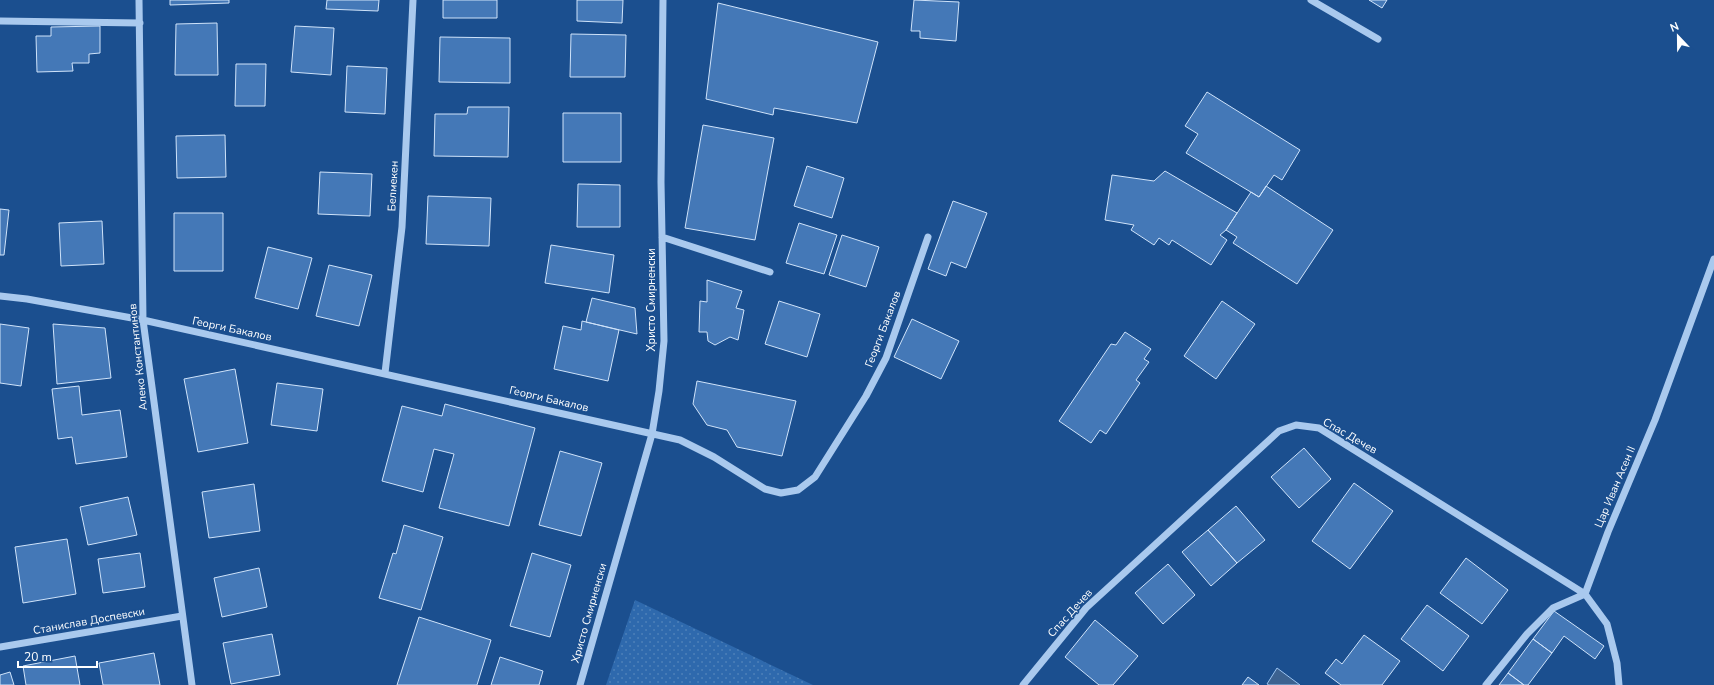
<svg xmlns="http://www.w3.org/2000/svg" width="1714" height="685" viewBox="0 0 1714 685" font-family="'Nunito Sans',sans-serif">
<style>
.grass{fill:url(#grass-dots)}
.water{fill:#3c6290;stroke:#9cc4f0}
.building{fill:#4478b7;stroke:#cfe3fa}
.lines{fill:none;stroke-linecap:round;stroke-linejoin:round}
.minor{stroke:#a9c9ee;stroke-width:7}
.labels{text-anchor:middle;dominant-baseline:central;stroke-width:3;stroke-linejoin:round;paint-order:stroke}
.street-label{font-size:11px;fill:#fff;stroke:#1b4f8f}
</style>
<defs>
<pattern id="grass-dots" width="8" height="8" patternUnits="userSpaceOnUse"><rect width="8" height="8" fill="#2e69ad"/><path d="M2 2h.1M6 6h.1" fill="none" stroke="#4d80b9" stroke-width="1.8" stroke-linecap="round"/></pattern>
</defs>
<rect width="100%" height="100%" fill="#1b4f8f"/>
<path class="grass" d="M635 600 813 685H606Z"/>
<path class="water" d="M1277 668 1300 685H1269L1267 684Z"/>
<path class="building" d="M170 0H229V3L170 5Z
M327 0H379L378 11 326 9Z
M443 0H497V18H443Z
M577 0H623L622 23 577 21Z
M914 0 959 2 956 41 920 38V31H911Z
M1369 0H1387L1382 8Z
M718 3 878 42 857 123 774 108 773 115 706 99Z
M217 23 218 75H175L176 24Z
M100 26V53L89 54V63H72L73 71 37 72 36 36H51V27Z
M295 26 334 28 331 75 291 72Z
M571 34 626 35 625 77H570Z
M440 37 510 38V83L439 82Z
M236 64H266L265 106H235Z
M347 66 387 68 385 114 345 112Z
M1207 92 1300 150 1282 180 1274 175 1259 197 1186 153 1198 134 1185 126Z
M468 107H509L508 157 434 156 435 114H467Z
M563 113H621V162H563Z
M703 125 774 138 755 240 685 228Z
M225 135 226 177 177 178 176 136Z
M807 166 844 178 832 218 794 206Z
M1165 171 1237 213 1226 230 1220 235 1227 240 1211 265 1172 240 1169 245 1159 238 1154 245 1131 230 1134 225 1105 220 1112 175 1154 181Z
M320 172 372 174 370 216 318 214Z
M578 184 620 185V227H577Z
M1266 186 1333 230 1297 284 1233 243 1237 237 1226 230 1251 192 1259 197Z
M428 196 491 198 489 246 426 244Z
M953 201 987 213 966 268 951 262 946 276 928 269Z
M0 209 9 210 4 255H0Z
M174 213H223V271H174Z
M102 221 104 264 61 266 59 223Z
M799 223 837 235 824 274 786 263Z
M842 235 879 247 866 287 829 275Z
M551 245 614 255 609 293 545 283Z
M268 247 312 258 298 309 255 298Z
M329 265 372 275 359 326 316 316Z
M707 280 742 291 736 308 744 310 738 340 730 337 715 345 708 341 707 332H699L700 301 707 302Z
M592 298 635 308 637 334 586 322Z
M779 301 820 314 807 357 765 344Z
M1222 301 1255 324 1216 379 1184 356Z
M912 319 959 341 941 379 894 357Z
M582 321 619 330 608 381 554 369 563 326 581 330Z
M0 324 29 328 21 386 0 383Z
M53 324 105 328 111 378 57 384Z
M1125 332 1151 349 1144 359 1149 362 1136 380 1140 383 1106 434 1100 430 1091 443 1059 421 1111 344 1116 345Z
M235 369 248 443 198 452 184 379Z
M697 381 796 401 782 456 737 447 727 430 707 425 693 404Z
M277 383 323 389 317 431 271 425Z
M79 386 82 415 120 410 127 457 76 464 72 437 58 439 52 389Z
M445 404 535 428 509 526 439 508 454 454 434 449 423 492 382 481 402 406 442 416Z
M1304 448 1331 479 1299 508 1271 477Z
M560 451 602 463 581 536 539 525Z
M1354 483 1393 511 1350 569 1312 541Z
M254 484 260 531 209 538 202 492Z
M128 497 137 535 88 545 80 507Z
M1236 506 1265 540 1237 563 1208 530Z
M404 525 443 537 421 610 379 598 393 553 396 554Z
M1208 530 1237 563 1211 586 1182 552Z
M67 539 76 594 23 603 15 547Z
M140 553 145 587 103 593 98 559Z
M532 553 571 565 550 637 510 626Z
M1466 558 1508 590 1482 624 1440 593Z
M1168 564 1195 595 1163 624 1135 593Z
M259 568 267 607 222 617 214 578Z
M1427 605 1469 636 1443 671 1401 639Z
M1554 611 1604 646 1595 659 1564 636 1552 653 1533 639Z
M419 617 491 640 477 685H397Z
M1095 620 1138 656 1113 685H1099L1065 657Z
M272 634 280 675 231 684 223 643Z
M1364 635 1400 661 1382 685H1341L1325 673 1336 659 1342 664Z
M1533 639 1552 653 1528 685H1524L1508 673Z
M154 653 160 685H103L99 663Z
M75 656 80 685H26L23 666Z
M500 657 543 671 539 685H491Z
M10 672 14 685H0V675Z
M1508 673 1524 685H1499Z
M1248 677 1259 685H1242Z"/>
<g class="lines">
<path class="minor" d="M139 0 143 320 192 685
M1311 0 1378 39
M0 21 140 23
M662 237 770 272
M0 296 27 299 143 320 680 440 714 457 765 489 781 493 798 490 815 477 866 396 886 358 928 237
M385 373 402 227 413 0
M0 647 182 616
M580 685 652 434 659 391 664 341 661 182 663 0
M1023 685 1086 608 1279 431 1296 425 1319 428 1585 594 1607 624 1617 663 1619 685
M1486 685 1527 634 1553 608 1585 594 1608 532 1655 420 1714 259"/>
</g>
<g class="labels">
<g class="street-label">
<text transform="translate(393 186) rotate(-87)">Белмекен</text>
<text transform="translate(651 300) rotate(-90)">Христо Смирненски</text>
<text transform="translate(232 329) rotate(12)">Георги Бакалов</text>
<text transform="translate(883 329) rotate(-69)">Георги Бакалов</text>
<text transform="translate(138 357) rotate(-96)">Алеко Константинов</text>
<text transform="translate(549 399) rotate(13)">Георги Бакалов</text>
<text transform="translate(1350 436) rotate(30)">Спас Дечев</text>
<text transform="translate(1615 487) rotate(-67)">Цар Иван Асен II</text>
<text transform="translate(589 613) rotate(-74)">Христо Смирненски</text>
<text transform="translate(1070 613) rotate(-48)">Спас Дечев</text>
<text transform="translate(89 621) rotate(-10)">Станислав Доспевски</text>
</g>
</g>
<g transform="translate(1678 36) rotate(338)" stroke="#1b4f8f" stroke-width="3" paint-order="stroke">
<path d="M0-3L7 15L0 10L-7 15Z" fill="#ffffff"/>
<text y="-6" font-size="11" font-weight="bold" text-anchor="middle" fill="#ffffff">N</text>
</g>
<path d="M18 661v6h79v-6" fill="none" stroke="#ffffff" stroke-width="2"/>
<text x="24" y="661" font-size="12" fill="#ffffff" stroke="#1b4f8f" stroke-width="3" paint-order="stroke">20 m</text>
</svg>
